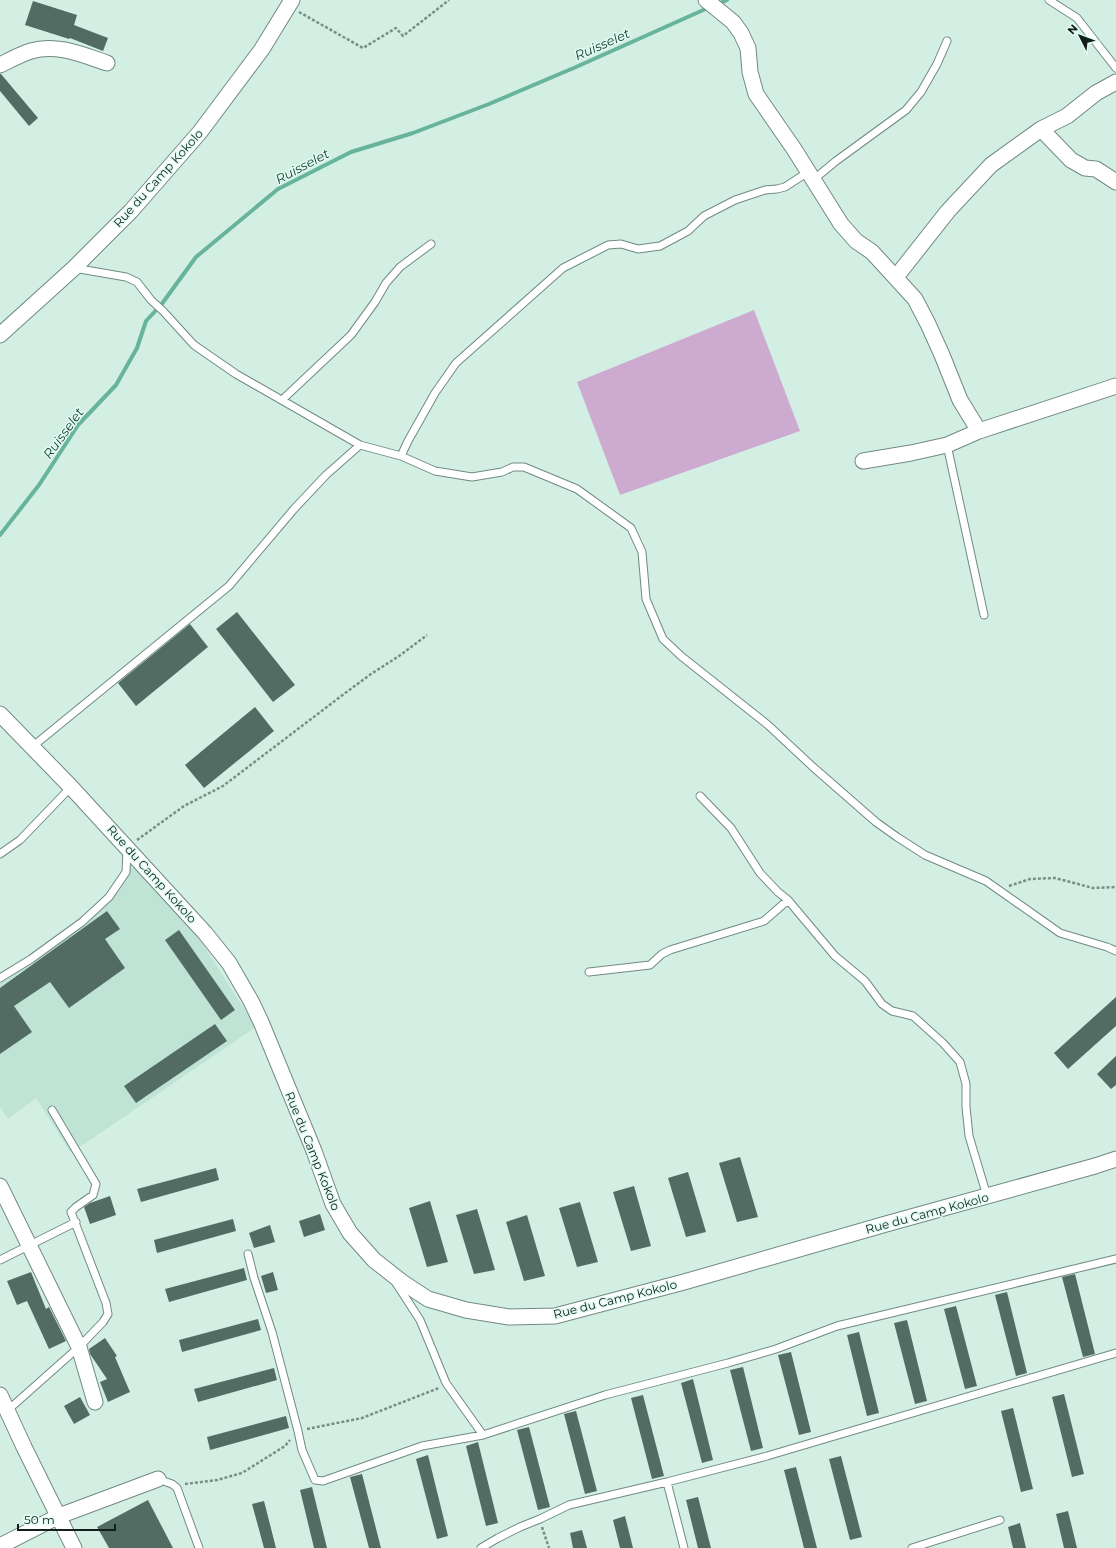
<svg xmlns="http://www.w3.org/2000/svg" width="1116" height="1548" viewBox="0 0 1116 1548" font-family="Montserrat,sans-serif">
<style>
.built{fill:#bfe4d6}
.green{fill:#cdabd1}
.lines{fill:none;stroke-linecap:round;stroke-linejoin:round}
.stream{stroke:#68b49a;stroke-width:4}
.building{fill:#536c63}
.lane-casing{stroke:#718a80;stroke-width:9}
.street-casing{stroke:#718a80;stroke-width:17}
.path{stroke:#7a8e86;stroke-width:2.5;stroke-dasharray:3 2;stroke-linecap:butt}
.lane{stroke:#fff;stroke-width:7}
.street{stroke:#fff;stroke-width:15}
.labels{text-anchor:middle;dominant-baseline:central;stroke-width:3;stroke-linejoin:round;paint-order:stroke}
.street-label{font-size:12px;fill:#141e1a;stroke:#e0fcf1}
.water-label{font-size:13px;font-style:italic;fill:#1c4034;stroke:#e0fcf1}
</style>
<rect width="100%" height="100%" fill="#d3efe4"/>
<path class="built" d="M138 862 188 921 256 1027 71 1153 36 1098 8 1119 0 1107V978L82 922 126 872Z"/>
<path class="green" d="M754 310 800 431 620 495 577 382Z"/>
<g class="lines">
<path class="stream" d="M716 5 727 0
M0 535 39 485 78 425 116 385 137 348 146 321 161 305 196 257 278 189 351 152 413 133 489 104 576 67 710 7"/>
</g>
<path class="building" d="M33 1 77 15 74 25 108 38 103 51 70 38 69 39 25 25Z
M0 74H1L38 118 29 126 0 91Z
M237 612 295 685 273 702 216 629Z
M190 624 208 647 136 706 118 683Z
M255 707 274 731 204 788 185 765Z
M107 911 120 929 105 939 125 968 69 1008 50 982 14 1006 32 1032 0 1054V988Z
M179 930 235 1010 221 1020 165 940Z
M1116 997V1026L1068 1069 1054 1053Z
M215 1024 227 1041 136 1103 124 1086Z
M1116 1056V1085L1111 1089 1097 1074Z
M740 1157 758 1217 737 1222 719 1163Z
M216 1168 219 1180 141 1202 137 1189Z
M688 1172 706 1232 686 1237 668 1178Z
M634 1186 651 1246 631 1251 613 1192Z
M110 1196 116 1215 90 1224 84 1207 90 1203Z
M430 1201 448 1262 427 1267 409 1208Z
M580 1202 598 1262 577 1267 559 1208Z
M477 1209 495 1270 474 1274 456 1215Z
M320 1214 325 1230 304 1237 299 1221Z
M527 1215 545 1276 524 1281 506 1222Z
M233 1219 236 1231 157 1253 154 1240Z
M270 1225 275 1242 254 1248 249 1233Z
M244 1268 247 1280 169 1302 165 1289Z
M31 1272 46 1309 49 1307 66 1341 49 1349 27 1301 17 1305 7 1281Z
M273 1272 278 1290 266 1293 261 1276Z
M1075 1274 1095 1354 1083 1357 1062 1277Z
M1007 1292 1027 1373 1016 1376 995 1295Z
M956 1306 977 1386 965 1389 944 1309Z
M258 1319 261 1330 182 1352 179 1340Z
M907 1320 927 1401 915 1404 894 1323Z
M859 1332 879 1413 867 1416 847 1335Z
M105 1338 117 1356 115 1357 130 1392 108 1402 100 1382 107 1379 90 1354 89 1349Z
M791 1352 811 1432 799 1435 778 1355Z
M743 1367 763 1448 751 1451 730 1370Z
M274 1368 277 1380 198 1402 194 1389Z
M693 1379 713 1460 702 1463 681 1383Z
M1064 1394 1084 1474 1072 1477 1052 1397Z
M643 1395 664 1476 652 1479 631 1398Z
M80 1397 90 1415 74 1424 64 1406Z
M1013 1408 1033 1489 1021 1492 1001 1411Z
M576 1411 597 1491 585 1494 564 1414Z
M286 1416 289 1428 210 1450 207 1437Z
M529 1427 550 1507 538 1510 517 1430Z
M478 1442 498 1523 486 1526 466 1446Z
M428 1455 448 1536 437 1539 416 1459Z
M841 1456 862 1537 850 1540 829 1459Z
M796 1467 817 1548H804L784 1470Z
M362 1474 381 1548H369L350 1477Z
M312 1487 327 1548H314L300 1490Z
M698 1497 711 1548H698L686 1500Z
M148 1500 173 1548H109L97 1527Z
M264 1501 276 1548H264L252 1504Z
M1068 1511 1077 1548H1064L1056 1514Z
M625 1516 633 1548H620L613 1520Z
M1020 1523 1026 1548H1013L1008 1527Z
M582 1530 587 1548H573L570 1533Z"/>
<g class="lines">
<g class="lane-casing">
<path id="lane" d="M1049 0 1077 18 1116 68
M813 180 836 161 906 110 921 92 937 64 947 41
M74 268 126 277 137 282 151 300 163 311 194 345 236 374 360 445 401 456 435 471 472 477 502 472 513 467H524L577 489 631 528 642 552 646 599 663 639 681 656 768 725 813 767 876 822 897 837 925 855 986 881 1060 933 1107 947 1116 951
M282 400 351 335 375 302 386 283 400 267 431 244
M947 445 984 615
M401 456 408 441 435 393 456 363 563 268 608 245 621 244 638 249 660 246 688 231 704 216 735 200 765 190 777 189 785 187 808 172
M32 747 229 586 294 509 326 475 360 445
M700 796 731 828 760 873 778 892 788 900 835 956 865 981 882 1004 892 1011 913 1016 943 1043 960 1062 966 1084V1107L969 1136 987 1196
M0 854 20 840 71 787
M589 972 650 965 662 954 670 950 764 921 788 900
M0 978 31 959 82 922 109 897 126 872 127 851
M248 1254 254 1278 272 1332 298 1431 302 1450 315 1480 323 1481 422 1446 483 1435 605 1395 728 1363 776 1349 837 1326 1116 1259
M0 1260 76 1222
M396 1283 420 1320 446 1383 483 1435
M8 1410 79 1347 103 1322 108 1314 106 1303 71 1212 76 1207 93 1195 96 1184 52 1110
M158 1479 172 1484 177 1488 199 1548
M667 1482 684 1548
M481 1548 498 1538 520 1527 540 1519 569 1505 667 1482 767 1456 1116 1353
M912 1548 1000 1520"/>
</g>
<g class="street-casing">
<path id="street" d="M706 0 733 22 741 33 748 48 750 72 756 94 794 149 841 224 856 241 872 252 915 299 928 324 942 355 960 400 979 431
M0 65C10 60 21 54 31 51 56 43 83 55 107 63
M1041 129 1071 160 1085 168 1096 169 1116 182
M896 277 948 211 991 165 1041 129 1067 116 1096 93 1116 82
M0 335 74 268 131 211 200 132 262 49 292 0
M863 461 911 453 947 445 979 431 1116 386
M0 714 71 787 205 933 229 963 251 1001 261 1022 314 1151 333 1204 350 1233 374 1260 402 1282 428 1299 466 1310 509 1317 555 1316 684 1282 886 1224 1095 1166 1116 1159
M0 1186 79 1347 95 1402
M0 1395 24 1447 74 1548
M0 1546 59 1516 158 1479"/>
</g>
<path class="path" d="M299 12 363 48 396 28 403 36 449 0
M137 840 184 806 223 786 344 694 371 674 399 656 427 635
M1009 886 1030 879 1055 878 1093 888 1116 887
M307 1429 362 1418 439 1388
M185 1484 217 1480 242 1473 285 1446 290 1440
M542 1527 549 1548"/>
<use href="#lane" class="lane"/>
<use href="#street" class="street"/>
</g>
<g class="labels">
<g class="street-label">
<text transform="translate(158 178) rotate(-48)">Rue du Camp Kokolo</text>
<text transform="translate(152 874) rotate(48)">Rue du Camp Kokolo</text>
<text transform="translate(313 1151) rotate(68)">Rue du Camp Kokolo</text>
<text transform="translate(927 1213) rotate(-15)">Rue du Camp Kokolo</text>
<text transform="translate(615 1299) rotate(-14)">Rue du Camp Kokolo</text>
</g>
<g class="water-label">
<text transform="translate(602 44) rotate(-24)">Ruisselet</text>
<text transform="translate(302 166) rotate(-28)">Ruisselet</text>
<text transform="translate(63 433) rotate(-54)">Ruisselet</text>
</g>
</g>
<g transform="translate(1080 36) rotate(312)" stroke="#e0fcf1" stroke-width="3" paint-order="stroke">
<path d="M0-3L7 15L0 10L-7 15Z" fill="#141e1a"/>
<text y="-6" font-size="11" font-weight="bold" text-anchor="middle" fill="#141e1a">N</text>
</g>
<path d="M18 1524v6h97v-6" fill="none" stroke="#141e1a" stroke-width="2"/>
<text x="24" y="1524" font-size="12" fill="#141e1a" stroke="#e0fcf1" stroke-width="3" paint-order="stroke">50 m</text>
</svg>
